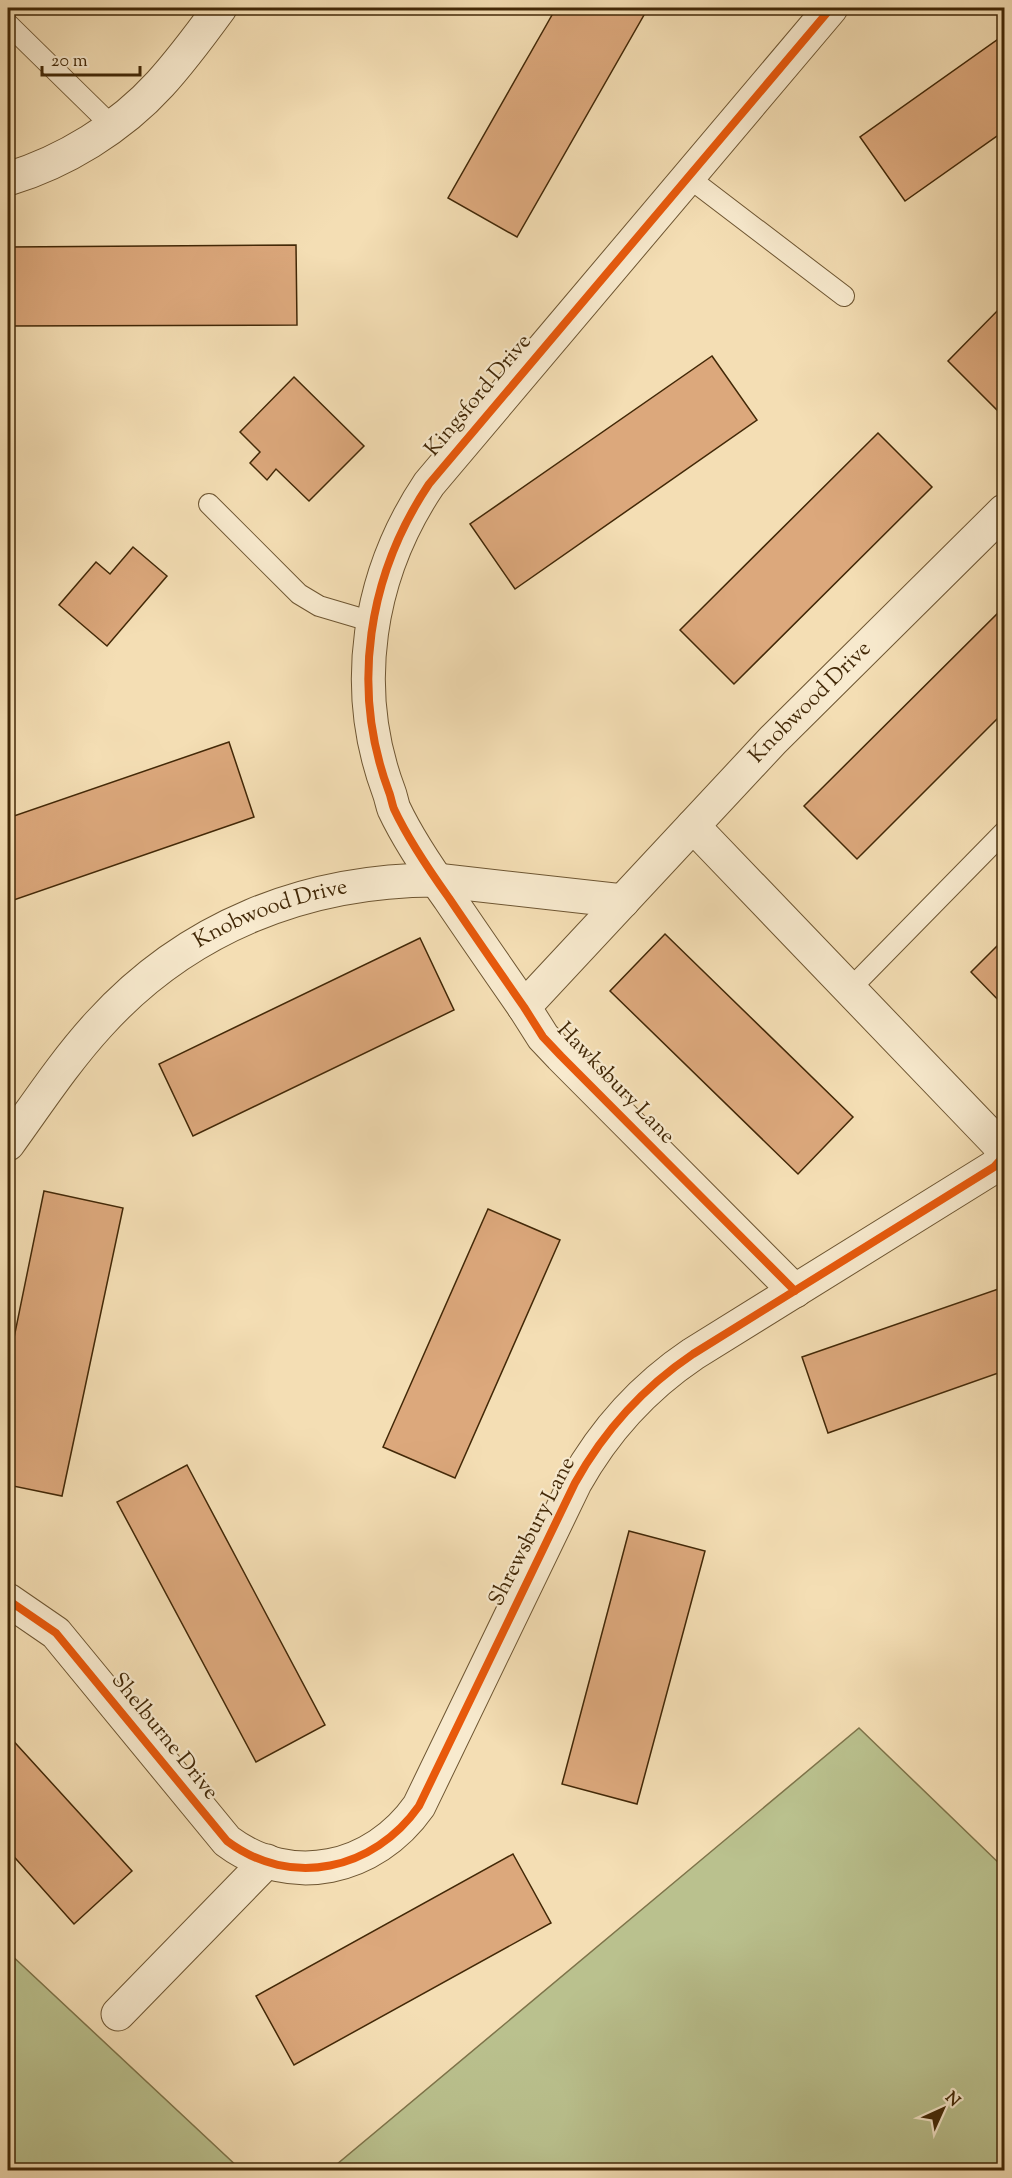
<svg xmlns="http://www.w3.org/2000/svg" width="1012" height="2178" viewBox="0 0 1012 2178" font-family="'Sorts Mill Goudy',serif">
<style>
.green{fill:#bac18e;stroke:#7e744a;stroke-width:1.5}
.building{fill:#dca87c;stroke:#422807;stroke-width:1.5}
.lines{fill:none;stroke-linecap:round;stroke-linejoin:round}
.service-casing{stroke:#6e5632;stroke-width:22}
.minor-casing{stroke:#6e5632;stroke-width:35}
.service{stroke:#f8eace;stroke-width:20}
.minor{stroke:#f8eace;stroke-width:33}
.cycleway-casing{stroke:#f8eace;stroke-width:11}
.cycleway{stroke:#e8590c;stroke-width:8}
.labels{text-anchor:middle;dominant-baseline:central;stroke-width:4.5;stroke-linejoin:round;paint-order:stroke}
.street-label{font-size:22px;fill:#422807;stroke:#f8eace}
</style>
<rect width="100%" height="100%" fill="#f4deb4"/>
<filter id="stains"><feTurbulence type="fractalNoise" baseFrequency=".00333" numOctaves="4"/><feColorMatrix values="0 0 0 0 .2 0 0 0 0 .09 0 0 0 0 .02 0 0 0 .5 -.17"/></filter>
<radialGradient id="worn" r=".72"><stop offset=".6" stop-color="#630" stop-opacity="0"/><stop offset="1" stop-color="#630" stop-opacity=".3"/></radialGradient>
<path class="green" d="M859 1728 1004 1868V2170H330Z
M8 1952 241 2170H8Z"/>
<path class="building" d="M556 8H648L517 237 448 198Z
M1004 35V131L905 201 860 137Z
M296 245 297 325 8 326V247Z
M1004 304V412L1002 415 948 361Z
M712 356 757 420 515 589 470 524Z
M294 377 364 446 309 501 276 469 267 480 250 463 260 452 240 432Z
M878 433 932 487 734 684 680 630Z
M133 547 167 576 107 646 59 605 96 562 110 574Z
M1002 609 1004 612V712L857 859 804 806Z
M229 742 254 817 8 902V818Z
M665 934 853 1117 798 1174 610 991Z
M420 938 454 1010 193 1136 159 1064Z
M1004 939V1006L971 972Z
M44 1191 123 1208 62 1496 8 1485V1367Z
M488 1209 560 1240 455 1478 383 1447Z
M1004 1287V1371L828 1433 802 1357Z
M187 1465 325 1725 256 1762 117 1502Z
M629 1531 705 1551 637 1804 562 1784Z
M8 1735 132 1871 74 1924 8 1850Z
M513 1854 551 1923 294 2065 256 1996Z"/>
<g class="lines">
<g class="service-casing">
<path id="service" d="M8 24 112 126
M688 177 844 296
M209 504 299 594 319 606 373 622
M850 989 1004 832"/>
</g>
<g class="minor-casing">
<g id="minor">
<path d="M8 179C64 162 120 128 160 84 182 60 201 34 220 8"/>
<path d="M693 826 1004 1150"/>
<path id="s1" d="M524 1007 773 740 1004 511"/>
<path id="s2" d="M8 1144C37 1104 65 1061 99 1024 187 927 306 880 436 880L623 901"/>
<path d="M795 1291 561 1056 543 1037 524 1007C499 971 474 935 449 898 429 870 409 841 394 809 392 804 391 797 389 792 350 688 368 575 429 484L831 8"/>
<path d="M8 1600 56 1633 227 1841C291 1889 374 1870 419 1806L575 1483C604 1431 644 1387 693 1354L994 1167 1004 1156"/>
<path d="M118 2014 267 1861"/>
</g>
</g>
<use href="#service" class="service"/>
<use href="#minor" class="minor"/>
<g class="cycleway-casing">
<path id="cycleway" d="M795 1291 561 1056 543 1037 524 1007C499 971 474 935 449 898 429 870 409 841 394 809 392 804 391 797 389 792 350 688 368 575 429 484L831 8
M8 1600 56 1633 227 1841C291 1889 374 1870 419 1806L575 1483C604 1431 644 1387 693 1354L994 1167 1004 1156"/>
</g>
<use href="#cycleway" class="cycleway"/>
</g>
<g class="labels">
<g class="street-label">
<text transform="translate(479 396) rotate(-50)">Kingsford Drive</text>
<text stroke="none"><textPath href="#s1" startOffset="418">Knobwood Drive</textPath></text>
<text stroke="none"><textPath href="#s2" startOffset="358">Knobwood Drive</textPath></text>
<text transform="translate(615 1084) rotate(46)">Hawksbury Lane</text>
<text transform="translate(533 1532) rotate(-63)">Shrewsbury Lane</text>
<text transform="translate(164 1737) rotate(51)">Shelburne Drive</text>
</g>
</g>
<rect width="1012" height="2178" fill="none" stroke="#f4deb4" stroke-width="30"/>
<rect x="9" y="9" width="994" height="2160" fill="none" stroke="#422807" stroke-width="3"/>
<rect x="15" y="15" width="982" height="2148" fill="none" stroke="#422807" stroke-width="1.5"/>
<g transform="translate(943 2109) rotate(45)" stroke="#f8eace" stroke-width="4.5" paint-order="stroke">
<path d="M0-4.5L10 22L0 15L-10 22Z" fill="#422807"/>
<text y="-9" font-size="16" font-weight="bold" text-anchor="middle" fill="#422807">N</text>
</g>
<path d="M42 66v9h98v-9" fill="none" stroke="#422807" stroke-width="3"/>
<text x="51" y="66" font-size="18" fill="#422807" stroke="#f8eace" stroke-width="4.5" paint-order="stroke">20 m</text>
<rect width="100%" height="100%" filter="url(#stains)"/>
<rect width="100%" height="100%" fill="url(#worn)"/>
</svg>
